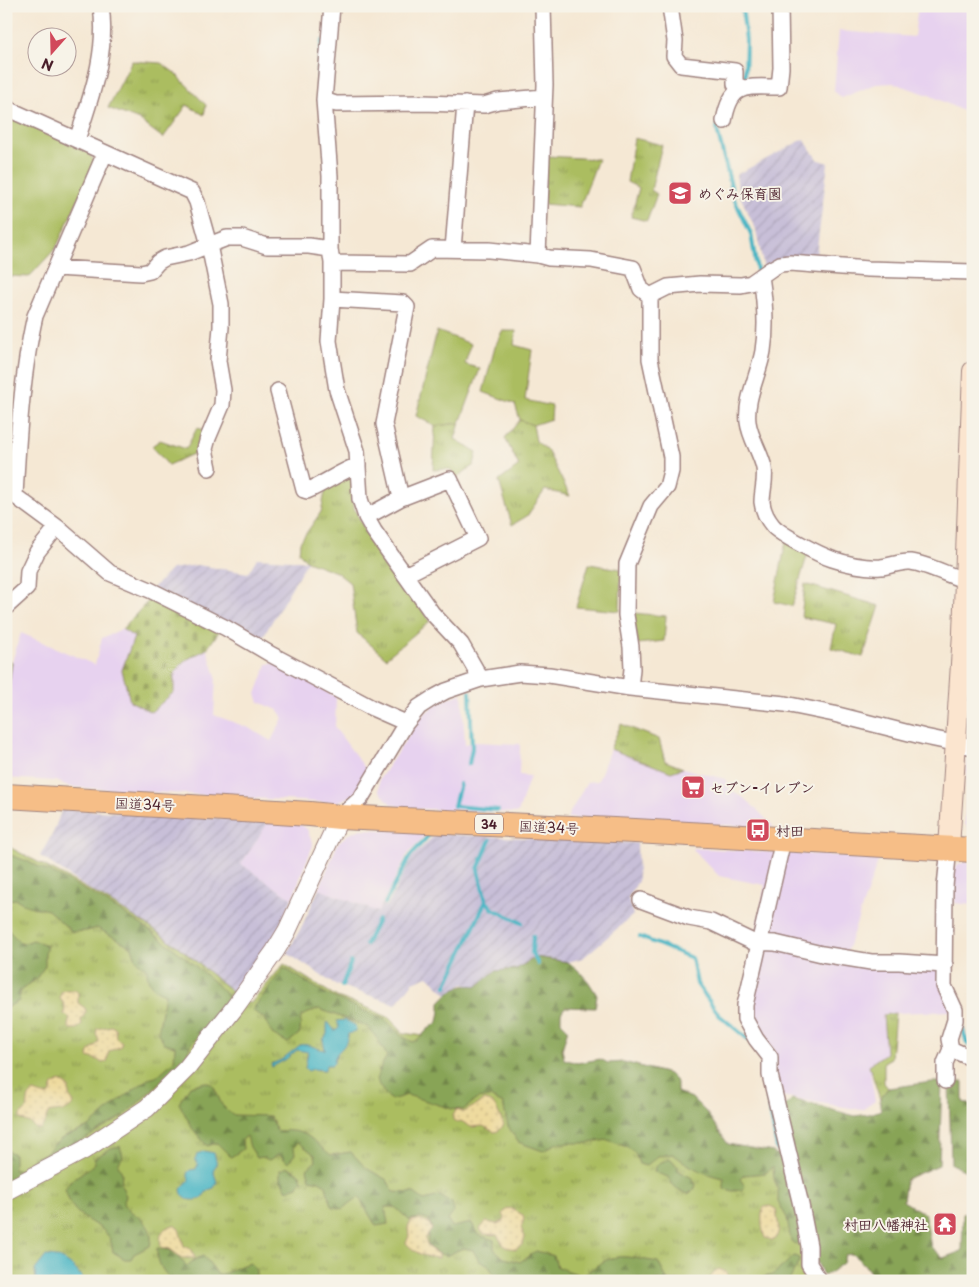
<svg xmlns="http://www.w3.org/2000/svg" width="979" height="1287" viewBox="0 0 979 1287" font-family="'Playpen Sans','Klee One',sans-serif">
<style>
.built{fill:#e7d2ef}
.industrial{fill:url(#industrial-furrows)}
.grass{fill:url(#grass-tufts);stroke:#7a6e46}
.forest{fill:url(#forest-firs);stroke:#696241}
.sand{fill:url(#sand-dots);stroke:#9c7c64}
.cemetery{fill:url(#cemetery-stones);stroke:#7a6e46}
.garden{fill:#abbd61;stroke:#7a6e46}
.water{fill:#48b5c4;stroke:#496a78}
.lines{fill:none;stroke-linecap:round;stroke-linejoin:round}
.stream{stroke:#48b5c4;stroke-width:4}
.minor-casing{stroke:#a08480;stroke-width:18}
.tertiary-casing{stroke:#a08480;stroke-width:20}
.secondary-casing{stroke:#a08480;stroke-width:22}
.trunk-casing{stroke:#a08480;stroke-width:26}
.minor{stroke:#fff;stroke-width:15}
.tertiary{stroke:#fff;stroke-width:18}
.secondary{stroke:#fbe5cf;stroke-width:20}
.trunk{stroke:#f6be87;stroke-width:24}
.labels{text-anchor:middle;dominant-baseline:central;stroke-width:4;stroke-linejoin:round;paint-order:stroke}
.shield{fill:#f7f3e8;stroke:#7e5f64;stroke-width:1}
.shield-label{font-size:12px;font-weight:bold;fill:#4a1f2b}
.poi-label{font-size:14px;font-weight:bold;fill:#4a1f2b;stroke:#f7f3e8;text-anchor:start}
.street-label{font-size:14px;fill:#4a1f2b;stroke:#f7f3e8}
</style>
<defs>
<pattern id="industrial-furrows" width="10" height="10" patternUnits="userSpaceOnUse" patternTransform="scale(1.25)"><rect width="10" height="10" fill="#c8bfd8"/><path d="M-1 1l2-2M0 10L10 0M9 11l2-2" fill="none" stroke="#ada4ba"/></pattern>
<pattern id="grass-tufts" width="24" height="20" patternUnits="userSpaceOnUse" patternTransform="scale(1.25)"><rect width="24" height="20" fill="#abbd61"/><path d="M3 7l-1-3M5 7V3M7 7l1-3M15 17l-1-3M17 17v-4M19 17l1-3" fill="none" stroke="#8d9950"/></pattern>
<pattern id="forest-firs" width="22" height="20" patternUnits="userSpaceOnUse" patternTransform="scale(1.25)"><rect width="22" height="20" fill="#88a457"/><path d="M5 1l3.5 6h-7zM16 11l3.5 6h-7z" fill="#718548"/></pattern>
<pattern id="sand-dots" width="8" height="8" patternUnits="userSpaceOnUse" patternTransform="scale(1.25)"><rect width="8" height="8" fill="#eeda9e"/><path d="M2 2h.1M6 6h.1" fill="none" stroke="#cebb88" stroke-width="1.8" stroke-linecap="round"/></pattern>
<pattern id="cemetery-stones" width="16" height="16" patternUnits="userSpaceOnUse" patternTransform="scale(1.25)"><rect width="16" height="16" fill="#abbd61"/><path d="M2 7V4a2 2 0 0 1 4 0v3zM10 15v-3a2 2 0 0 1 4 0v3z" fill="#8d9950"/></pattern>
</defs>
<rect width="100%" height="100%" fill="#f7f3e8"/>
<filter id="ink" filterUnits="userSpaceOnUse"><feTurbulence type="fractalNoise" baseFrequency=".02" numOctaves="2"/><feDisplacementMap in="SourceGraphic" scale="10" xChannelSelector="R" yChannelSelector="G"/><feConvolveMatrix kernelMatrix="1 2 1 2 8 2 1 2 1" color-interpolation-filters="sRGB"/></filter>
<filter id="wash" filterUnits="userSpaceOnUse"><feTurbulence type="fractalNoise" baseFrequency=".0096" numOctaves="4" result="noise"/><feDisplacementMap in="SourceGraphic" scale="20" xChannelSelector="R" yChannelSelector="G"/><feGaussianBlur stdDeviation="1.12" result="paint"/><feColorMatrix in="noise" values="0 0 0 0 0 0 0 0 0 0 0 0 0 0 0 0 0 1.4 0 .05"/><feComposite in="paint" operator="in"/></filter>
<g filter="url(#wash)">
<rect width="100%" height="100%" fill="#f5e8d4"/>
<path class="built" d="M918 6H973L969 114 929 95 893 83 876 84 842 98 834 91 839 31 914 37Z
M122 629 135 637 122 670 174 674 184 661 207 649 216 676 214 715 249 728 271 741 283 718 278 710 259 702 256 694 267 664 277 663 336 697 335 728 368 772 354 794 336 803 71 787 56 781 6 778V695L8 692 12 662 21 633 95 665 102 638Z
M462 693 465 744 475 742 520 744 519 775 530 776 518 813 404 808 391 804 379 791V780L421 717 436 704Z
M610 749 671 772 683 768 725 779 730 789 747 800 774 827 567 818 587 782 598 781Z
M968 750 973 751V833L965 824Z
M269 821 297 822 307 829 313 845 292 899 241 864Z
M361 829 428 832 407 855 378 912 319 889 338 843 347 835Z
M692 848 879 858 846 954 756 934 765 885 719 876Z
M964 862 973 863V905L955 903 954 870 958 865Z
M763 948 938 968 951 1011 895 1013 883 1015 886 1053 869 1065 875 1101 862 1110 781 1096 775 1071V1050L757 1034 749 1012Z"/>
<path class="industrial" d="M804 139 817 159 828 163 815 263 764 269 756 230 739 194 736 175Z
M257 558 307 561 260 642 153 588 172 569 197 565 248 573Z
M62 809 269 821 241 864 292 899 269 949 236 995 166 938 81 884 40 856 53 833Z
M436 834 637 843 638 881 628 898 633 915 583 958 568 962 536 957 516 969 495 971 477 986 463 984 447 994 428 976 413 982 396 1004 334 984 287 953 302 926 319 889 378 912 382 904 387 906 412 857Z"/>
<path class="grass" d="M132 61 161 63 175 73 206 105 204 115 187 105 163 138 139 120 108 108Z
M634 138 662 145 651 190 657 194 647 221 631 217 639 188 627 182Z
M547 156 598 159 580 207 543 204Z
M520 420 533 425 536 441 547 450 570 496 545 490 527 516 512 525 499 481 519 466 505 438Z
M460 423 455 439 477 452 474 465 456 478 450 469 433 470 435 426Z
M197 428 205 430 202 450 168 465 152 446 160 440 186 449Z
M352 470 354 508 367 534 430 621 386 658 357 633 350 583 336 572 307 561 299 553 300 542 321 512 326 487Z
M805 584 880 606 863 657 831 648 836 624 801 617Z
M6 658 12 662 8 692 6 695Z
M621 724 659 739 665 761 683 768 671 772 610 749Z
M6 815 9 847C63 875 116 903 166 938 195 958 220 984 250 1004L284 964 337 997 368 1008 390 1018 403 1033 459 1041 726 1146 783 1155 815 1281H6Z
M895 1013 891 1058 884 1062V1083L888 1088 880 1099 869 1065 886 1053 883 1015Z"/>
<path class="forest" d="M6 854C22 858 37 866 52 873 102 897 150 928 193 964 206 975 218 985 229 998L211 1023 190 1045 186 1059 122 1117 6 1186V1150L14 1154V1170H25L33 1159 44 1154 62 1138 89 1127 117 1102 148 1079 156 1077 174 1061 175 1046 164 1043 158 1033 165 994C152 989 147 984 147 969L136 960 132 947 97 928 87 931 72 932 48 910 28 906 16 899 6 900Z
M7 929 22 944 33 940 47 945 45 954V966L36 979 20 991 19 1001 6 1008Z
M536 957 568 962 577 969 588 981 597 995 595 1008 565 1007 561 1013V1022L568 1029 562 1049 564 1059 577 1063 600 1059 608 1063 624 1062 669 1074 677 1082V1092L692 1098 706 1112 728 1144 773 1152 781 1158 799 1222V1242L795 1244 791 1241 787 1218 778 1202V1190L774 1179 773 1166 766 1173 744 1175 740 1179 745 1186 742 1190 733 1191 724 1189V1178C705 1175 688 1166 673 1154L658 1156 646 1166 639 1164 635 1153 627 1147 608 1140 588 1143H557L543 1151 518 1142 508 1126 503 1104 490 1097 477 1099 463 1110 452 1109 407 1095 391 1100C373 1081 374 1078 387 1056L378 1040 368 1027 319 1009 301 1016 300 1033 288 1043 272 1034 265 1019 252 1010 284 968 328 995 386 1020 401 1036 413 1042 419 1039 427 1030 438 1022 440 1011V1002C453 988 458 984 477 986L495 971 516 969Z
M206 1082 213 1085 222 1105 232 1115 270 1116 277 1131C309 1129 308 1138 331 1155L351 1152 366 1168 387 1180 394 1192 414 1193 424 1200 440 1196 452 1203 454 1212 448 1220 452 1227 472 1223 478 1235 494 1240V1249L504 1258 520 1262 536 1251 554 1256 557 1267 583 1276C614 1250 620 1256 658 1262L668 1281H499L487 1264 479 1261 473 1250 463 1248 446 1256 435 1252 428 1245V1234L432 1227 428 1219 418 1218 409 1220 395 1207H385L388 1224 376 1226 359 1197 342 1209 331 1206 326 1185 319 1181 310 1179 307 1169 316 1161 315 1155 298 1142 294 1147 295 1154 288 1163 279 1154 269 1160 262 1157 257 1158 250 1147 247 1136 242 1140 243 1149 231 1157 217 1143 207 1146 192 1128 179 1103 190 1086Z
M932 1082H942L939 1165 906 1179 903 1201 925 1214 931 1247 943 1258 962 1251 963 1214 973 1209V1281H876L864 1264 852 1254 845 1255 843 1263 831 1272 823 1275 816 1260 785 1119V1106L792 1099 855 1116 869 1114 881 1110 880 1099 888 1088Z
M949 1082H963V1102L973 1105V1174L951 1164Z
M120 1146 123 1156 118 1164 122 1173 121 1184 126 1196 123 1204C135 1218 156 1222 150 1246L134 1254 131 1259H125L113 1252C110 1226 95 1228 78 1213 71 1207 68 1198 65 1189L70 1181 93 1165 95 1158 111 1148Z
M671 1159 677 1166 679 1171 692 1178 696 1185 694 1190 688 1194C679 1191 672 1186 668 1177L654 1172C656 1163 662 1161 671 1159Z
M288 1167 300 1174 302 1181 298 1186 287 1190 280 1179V1170Z
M157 1248 170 1250 187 1266 194 1260 203 1256 211 1265 218 1275C230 1273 238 1265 251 1263L256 1271V1281H174C162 1273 157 1262 157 1248Z
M794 1256 799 1258V1262L789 1281H763V1277L773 1275Z"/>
<path class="sand" d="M64 990H75L78 993V1003L85 1008 86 1012 81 1020 82 1025 77 1029H70L68 1025 70 1018 64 1014 65 1007 60 997 61 992Z
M111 1026 115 1028 116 1038 122 1042 120 1047 109 1051 107 1062 102 1063 98 1060 88 1057C88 1048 96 1048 99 1041L96 1034 97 1029Z
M60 1081 69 1087V1096L74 1103C68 1114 59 1110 49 1113L46 1117V1122L40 1129H36L30 1123 20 1119V1115L27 1109C29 1101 26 1096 34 1092 40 1094 45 1097 50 1094L53 1085Z
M485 1100C498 1103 498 1115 504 1125L498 1131 494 1132 483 1126 471 1127 461 1121 457 1122 453 1120V1116L456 1110 464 1112Z
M770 1206 776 1209 779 1229 776 1239 772 1240 765 1238C762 1231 760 1213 764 1207Z
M510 1208 523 1215 524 1219 521 1228 525 1237 523 1244 516 1249 505 1247 497 1235 483 1234 480 1229 486 1222 497 1224 504 1221 505 1218 503 1214 506 1210Z
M417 1220 428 1222 432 1229 425 1239C427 1246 432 1252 439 1254V1258C424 1257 416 1254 406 1243L409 1236 408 1228 410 1221Z
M174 1225 179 1229 184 1246 192 1250 195 1258H182L170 1249 161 1247C159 1235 161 1228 174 1225Z
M719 1269 726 1272 729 1281H708L715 1271Z"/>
<path class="cemetery" d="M152 597 220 630 207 649 184 661 174 674V692L151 712 130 701 122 670 134 637 122 629Z"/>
<path class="garden" d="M6 114 89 153 95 163 56 248 29 277 6 276Z
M437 331 471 344 465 364 480 369 460 423 435 426 416 416Z
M502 331H516L514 345 532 350 525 400 552 406 551 419 533 425 520 420 515 404 483 392 495 347Z
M786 541 808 553 792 606 774 602Z
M589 564 621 569 620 611 576 607Z
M633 613 666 616 664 641 638 644Z"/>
<path class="water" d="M345 1020 355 1025 356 1031 348 1034C347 1051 334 1049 334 1063L332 1065H326L325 1070 313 1069 308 1071 305 1068 308 1052 297 1050 285 1060 272 1067 271 1064 281 1060 300 1045C309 1043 316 1049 325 1050L323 1040 327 1034V1023L328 1022 335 1031 339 1028 337 1021Z
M204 1151 214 1153 217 1164 213 1170 217 1182 214 1188 208 1190 201 1199C192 1201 182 1201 181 1189L189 1180 187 1173 190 1170 196 1169 198 1164 195 1159 197 1154Z
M46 1256C63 1256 76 1267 84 1281H36L35 1270Z"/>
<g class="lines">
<path class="stream" d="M742 6 746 40 745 79
M318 86V73L322 41
M718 122 717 130 732 190
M734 199 751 234 757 270
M469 764 472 748 470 692
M460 784 454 806 498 810
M490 840 478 869 486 901 493 909 522 923
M385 903 410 856 430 834
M533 936 532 953 538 964
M640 937 692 958 697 984 719 1015 749 1040
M366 944 378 920
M342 986 351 962
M446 986 486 901
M963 1030 967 1043 973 1049
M768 1099 777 1149"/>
</g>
</g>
<g filter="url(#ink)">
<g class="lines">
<g class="minor-casing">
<path id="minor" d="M332 6 324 100 330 176V249L332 263V299L329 341 337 390 357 451 360 499 366 517 374 531 432 613 461 644 481 679
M670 6 675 41 674 56 681 65 735 71V84L743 88
M324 100 336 104 423 103 484 105 498 101 544 97
M6 108 192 192 197 202 209 245 227 238H242L267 246H309L330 249
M724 121C731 82 745 87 779 87L781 68 780 6
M77 140C91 96 108 53 101 6
M453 249 465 104
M538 255 545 85 543 6
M332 263 410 264 432 249 489 250 538 255 549 258 591 260 633 268 641 289 650 296V359L671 457V471L667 487 651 506 627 564 626 615 631 647 632 669 630 688
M56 268 141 273 150 271 158 262 165 258 189 253 209 245 221 304V327L218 361 223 390 222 405 208 438 205 449 209 468
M761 276C765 302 767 326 763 351 759 374 745 399 748 422 750 438 761 453 764 468 766 480 762 491 762 502 763 511 768 520 773 526 781 535 820 555 832 559 847 564 865 568 881 567 890 566 901 561 911 562 926 564 948 575 964 580
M650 296 668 287 700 284 741 285 751 283 771 269 780 264 790 263 868 269 973 272
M332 299 403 303 407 307 384 424 401 498
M278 391 304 490 307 491C325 483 340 472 358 465
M6 492 15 496 57 527 110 573 150 590 226 628 272 655 372 708 406 723
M15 496C18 438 22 372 35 316L105 153
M366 517 401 498 450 479 478 538 405 575
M6 607 27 588 28 571 37 552 57 527
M340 817 361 798 406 723 419 707 433 698 446 691 481 679 520 673 549 675 630 688 785 704 834 714 925 737 973 747
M783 840 745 1005V1019L756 1039 770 1057V1075L801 1205 809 1246V1264L820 1281
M641 900 689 918 711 922 753 942 775 943 822 954 871 962H899L945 965
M951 1049 973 1059
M945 1081V1063L951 1049 949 1039 955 1020V1010L944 986 945 886 949 848"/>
</g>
<g class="tertiary-casing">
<path id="tertiary" d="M6 1191 84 1150 147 1108 187 1068 235 1007 275 951 287 931 340 817"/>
</g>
<g class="secondary-casing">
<path id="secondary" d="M949 848 963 633 973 371"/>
</g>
<g class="trunk-casing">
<path id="trunk" d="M6 796 310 814 340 817 635 831 973 850"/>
</g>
<use href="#minor" class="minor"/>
<use href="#tertiary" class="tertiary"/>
<use href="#secondary" class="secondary"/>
<use href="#trunk" class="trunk"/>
</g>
</g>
<defs>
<g id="school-square" transform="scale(1.25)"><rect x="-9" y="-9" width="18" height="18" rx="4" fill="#d1495b" stroke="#f7f3e8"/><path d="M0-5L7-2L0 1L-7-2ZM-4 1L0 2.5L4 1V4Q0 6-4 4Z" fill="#fff"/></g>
<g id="supermarket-square" transform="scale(1.25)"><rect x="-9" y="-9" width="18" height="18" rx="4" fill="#d1495b" stroke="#f7f3e8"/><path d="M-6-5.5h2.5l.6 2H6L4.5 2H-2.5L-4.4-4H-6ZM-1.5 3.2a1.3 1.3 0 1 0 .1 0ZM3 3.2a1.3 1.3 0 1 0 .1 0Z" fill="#fff"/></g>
<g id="bus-square" transform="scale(1.25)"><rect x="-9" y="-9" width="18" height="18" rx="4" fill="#d1495b" stroke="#f7f3e8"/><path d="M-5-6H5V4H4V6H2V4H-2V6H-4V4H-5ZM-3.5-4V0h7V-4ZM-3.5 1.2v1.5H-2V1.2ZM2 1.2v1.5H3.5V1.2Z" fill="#fff"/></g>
<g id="temple-square" transform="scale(1.25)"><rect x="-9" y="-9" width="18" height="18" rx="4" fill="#d1495b" stroke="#f7f3e8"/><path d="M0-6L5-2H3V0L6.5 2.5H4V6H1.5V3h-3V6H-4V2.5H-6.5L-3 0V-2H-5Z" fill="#fff"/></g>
</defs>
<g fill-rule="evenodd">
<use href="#school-square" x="680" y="193"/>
<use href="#supermarket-square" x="693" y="787"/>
<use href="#bus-square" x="758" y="830"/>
<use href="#temple-square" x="945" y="1224"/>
</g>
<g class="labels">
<rect class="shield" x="475" y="814.5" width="28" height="19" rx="4"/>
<g class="shield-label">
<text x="489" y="824">34</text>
</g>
<g class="poi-label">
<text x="698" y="193">めぐみ保育園</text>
<text x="710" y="787">セブン-イレブン</text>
<text x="776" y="830">村田</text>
<text x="928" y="1224" text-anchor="end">村田八幡神社</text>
</g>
<g class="street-label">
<text transform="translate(145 804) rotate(3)">国道34号</text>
<text transform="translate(549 827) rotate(3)">国道34号</text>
</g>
</g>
<rect width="979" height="1287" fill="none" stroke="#f7f3e8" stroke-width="25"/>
<g transform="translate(52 52) rotate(200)"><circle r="24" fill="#f7f3e8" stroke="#b29e9c"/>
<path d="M0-4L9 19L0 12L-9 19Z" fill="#d1495b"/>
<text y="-8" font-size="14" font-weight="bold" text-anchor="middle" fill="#4a1f2b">N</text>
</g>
</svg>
